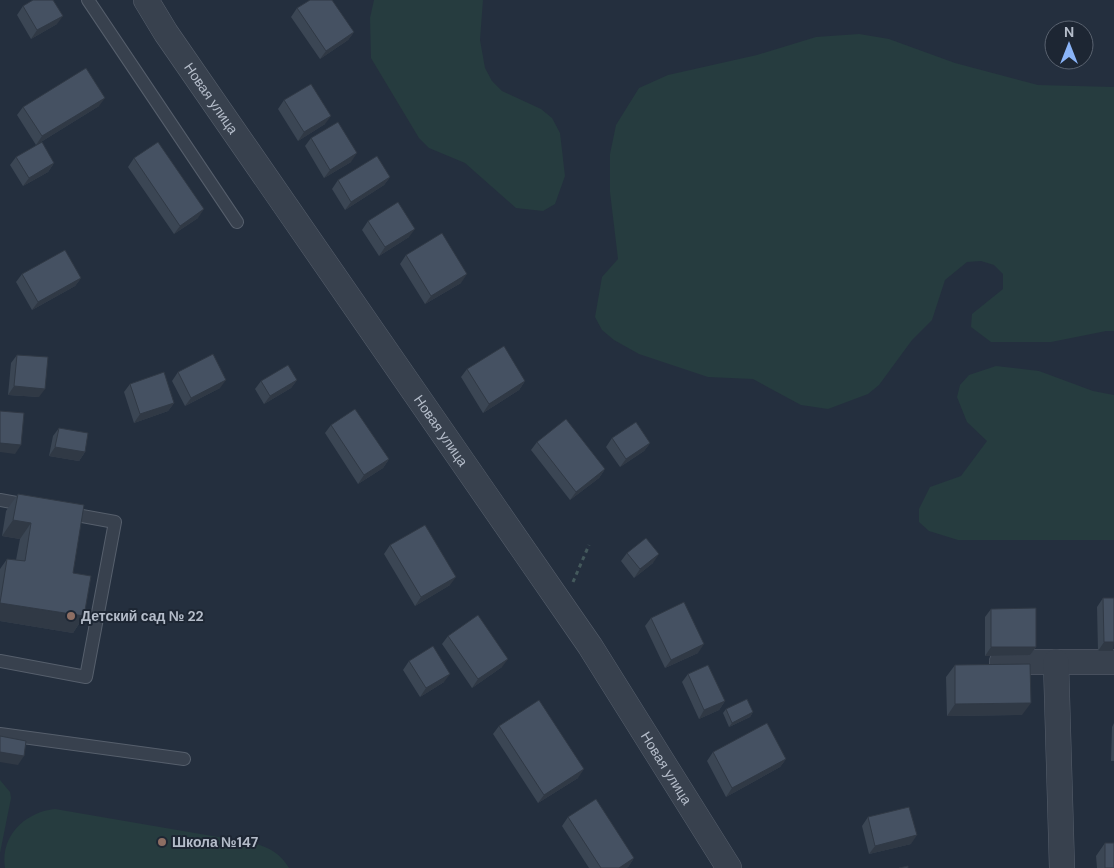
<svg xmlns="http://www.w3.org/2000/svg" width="1114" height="868" viewBox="0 0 1114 868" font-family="'DM Sans',sans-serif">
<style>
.green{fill:#263c3f}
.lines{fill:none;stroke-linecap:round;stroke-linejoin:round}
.service-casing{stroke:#565f6c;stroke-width:14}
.minor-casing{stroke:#565f6c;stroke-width:26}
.path{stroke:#44595c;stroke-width:3;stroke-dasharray:4 4;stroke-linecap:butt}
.service{stroke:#38414e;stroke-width:12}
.minor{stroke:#38414e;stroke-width:25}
.wall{fill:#3b4654}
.shaded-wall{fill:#303945}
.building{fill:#455162;stroke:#303945}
.education-dot{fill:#8d6e63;stroke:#1d2633;stroke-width:2}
.labels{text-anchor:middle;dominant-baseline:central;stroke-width:4;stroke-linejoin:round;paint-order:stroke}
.street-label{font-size:14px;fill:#b4bcc9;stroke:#1d2633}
.poi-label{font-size:14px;font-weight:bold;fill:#b4bcc9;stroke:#1d2633;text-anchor:start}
</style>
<rect width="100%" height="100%" fill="#242f3e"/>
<path class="green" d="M374 0H483L480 40 485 68 492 81 502 91 541 109 552 118 560 133 565 176 555 204 543 211 516 208 465 163 429 148 419 138 371 58 370 18Z
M859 34 889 39 955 63 1038 85 1114 87V331H1106L1051 342H991L971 327 972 314 1003 289V274L994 265 981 261 967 262 945 280 932 320 912 340 879 385 868 394 828 409 801 405 753 379 708 377 639 354 614 340 602 330 595 317 602 277 618 259 610 192V154L616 125 639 88 668 75 757 55 816 37Z
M996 366 1039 371 1093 391 1114 395V540H958L929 531 919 522V509L930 487 961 476 987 441 967 422 957 397 960 385 969 375Z
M0 780 10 792 11 798 0 853Z
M55 809 253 843C269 847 281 854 289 868H5C0 836 25 812 55 809Z"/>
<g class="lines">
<g class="service-casing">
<path id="service" d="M88 0 237 222
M0 500 27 505
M0 661 86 677 115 522 66 513
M0 734 184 759"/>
</g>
<g class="minor-casing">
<g id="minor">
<path id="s1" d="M146 0 166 33 590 646 729 868"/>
<path d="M1002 662H1114"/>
<path d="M1056 662 1062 868"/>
</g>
</g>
<path class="path" d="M573 582 589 545"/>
<use href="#service" class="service"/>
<use href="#minor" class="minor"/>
</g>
<path class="wall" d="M23 6 57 24 31 39 17 15Z
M297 8 354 32 348 40 320 59 291 17Z
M284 100 325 124 298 141 278 109Z
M99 106 36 145 17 115 23 107Z
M311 138 351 162 324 178 305 146Z
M16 157 54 163 48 172 23 186 10 165Z
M134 158 198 218 174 234 128 167Z
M390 177 384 185 345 210 332 189 338 180Z
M368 221 409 237 379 256 362 230Z
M406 255 461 283 425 304 400 264Z
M22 274 81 278 75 286 32 310 16 282Z
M17 355 39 397 8 395 11 363Z
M467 369 525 381 519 390 483 413 461 377Z
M178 372 220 388 185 406 172 381Z
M297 380 291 388 264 404 255 389 261 381Z
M130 384 174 403 168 411 134 423 124 392Z
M331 425 389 459 383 468 358 484 325 433Z
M59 428 85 452 79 461 49 456 53 436Z
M612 438 650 443 644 451 620 467 606 447Z
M537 442 605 469 599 478 570 500 531 450Z
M18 494 73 573 84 616 73 633 0 621V569L7 559 16 560 20 539 2 536 6 511Z
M390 545 450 585 415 606 384 554Z
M627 553 653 563 634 578 621 561Z
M1103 598 1113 651H1098L1097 607Z
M991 609 1036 647 1030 655 985 656V617Z
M651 618 698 653 665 668 645 626Z
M448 636 502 667 472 688 442 644Z
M409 661 444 682 420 697 403 670Z
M955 665 1022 715 947 716 946 677Z
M688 674 725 701 719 710 699 719 682 682Z
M726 709 753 712 750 717 729 727 723 713Z
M1114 723V761H1111L1112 727Z
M499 726 578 778 538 803 493 734Z
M713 752 786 759 780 767 726 797 707 761Z
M568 817 634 858 628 867 626 868H589L562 826Z
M868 817 911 844 869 854 862 826Z
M1105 843 1114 868H1097L1096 856Z"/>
<path class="shaded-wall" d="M63 16 57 24 31 39 37 30Z
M354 32 348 40 320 59 326 51Z
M105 98 99 106 36 145 42 136Z
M331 116 325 124 298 141 304 132Z
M357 153 351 162 324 178 330 170Z
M54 163 48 172 23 186 29 178Z
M390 177 384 185 345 210 351 202Z
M204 209 198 218 174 234 180 226Z
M415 229 409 237 379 256 385 247Z
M467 274 461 283 425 304 431 296Z
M81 278 75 286 32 310 38 302Z
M226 380 220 388 185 406 191 398Z
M297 380 291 388 264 404 270 396Z
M525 381 519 390 483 413 489 404Z
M14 386 45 389 39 397 8 395Z
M174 403 168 411 134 423 140 414Z
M0 443 21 445 15 454 0 452Z
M650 443 644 451 620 467 626 459Z
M55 447 85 452 79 461 49 456Z
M389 459 383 468 358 484 364 475Z
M605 469 599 478 570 500 576 492Z
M13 520 31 523 20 539 2 536Z
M659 554 653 563 634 578 640 569Z
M456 577 450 585 415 606 421 597Z
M0 603 84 616 73 633 0 621Z
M1104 642H1114L1113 651H1098Z
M704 644 698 653 665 668 671 660Z
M991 647H1036L1030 655 985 656Z
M508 659 502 667 472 688 478 679Z
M450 674 444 682 420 697 426 688Z
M725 701 719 710 699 719 704 710Z
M1031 703 1022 715 947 716 955 704Z
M753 712 750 717 729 727 732 723Z
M0 752 24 756 18 765 0 762Z
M786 759 780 767 726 797 732 788Z
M584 769 578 778 538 803 544 795Z
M917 835 911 844 869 854 875 846Z
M634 858 628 867 626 868H619Z"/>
<path class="building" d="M33 0H53L63 16 37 30 23 6Z
M310 0H332L354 32 326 51 297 8Z
M86 68 105 98 42 136 23 107Z
M311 84 331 116 304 132 284 100Z
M338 122 357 153 330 170 311 138Z
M42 142 54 163 29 178 16 157Z
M158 142 204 209 180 226 134 158Z
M377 156 390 177 351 202 338 180Z
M398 202 415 229 385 247 368 221Z
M442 233 467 274 431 296 406 255Z
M65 250 81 278 38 302 22 274Z
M504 346 525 381 489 404 467 369Z
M213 354 226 380 191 398 178 372Z
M17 355 48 357 45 389 14 386Z
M288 365 297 380 270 396 261 381Z
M164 372 174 403 140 414 130 384Z
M355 409 389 459 364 475 331 425Z
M0 411 24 413 21 445 0 443Z
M566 419 605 469 576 492 537 442Z
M636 422 650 443 626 459 612 438Z
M59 428 88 433 85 452 55 447Z
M18 494 84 505 73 573 91 576 84 616 0 603 7 559 25 561 31 523 13 520Z
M425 525 456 577 421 597 390 545Z
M646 538 659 554 640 569 627 553Z
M1103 598H1114V642H1104Z
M684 602 704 644 671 660 651 618Z
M1036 608V647H991V609Z
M478 615 508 659 478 679 448 636Z
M433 646 450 674 426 688 409 661Z
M1030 664 1031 703 955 704V665Z
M708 665 725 701 704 710 688 674Z
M747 699 753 712 732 723 726 709Z
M539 700 584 769 544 795 499 726Z
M767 723 786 759 732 788 713 752Z
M0 736 26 741 24 756 0 752Z
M596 799 634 858 619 868H601L568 817Z
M909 807 917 835 875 846 868 817Z
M1105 843H1114V868H1105Z
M908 866V868H899Z"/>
<g class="education-dot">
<circle cx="71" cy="616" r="5"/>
<circle cx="162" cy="842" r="5"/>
</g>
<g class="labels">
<g class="street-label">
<text stroke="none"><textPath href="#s1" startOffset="118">Новая улица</textPath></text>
<text stroke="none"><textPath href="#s1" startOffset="522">Новая улица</textPath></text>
<text stroke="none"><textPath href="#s1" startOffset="928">Новая улица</textPath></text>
</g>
<g class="poi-label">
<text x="81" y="616">Детский сад № 22</text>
<text x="172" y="842">Школа №147</text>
</g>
</g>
<g transform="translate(1069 45)"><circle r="24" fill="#1d2633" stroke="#59626f"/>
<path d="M0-4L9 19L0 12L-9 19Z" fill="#8ab4f8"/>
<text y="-8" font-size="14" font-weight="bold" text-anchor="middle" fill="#b4bcc9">N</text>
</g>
</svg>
